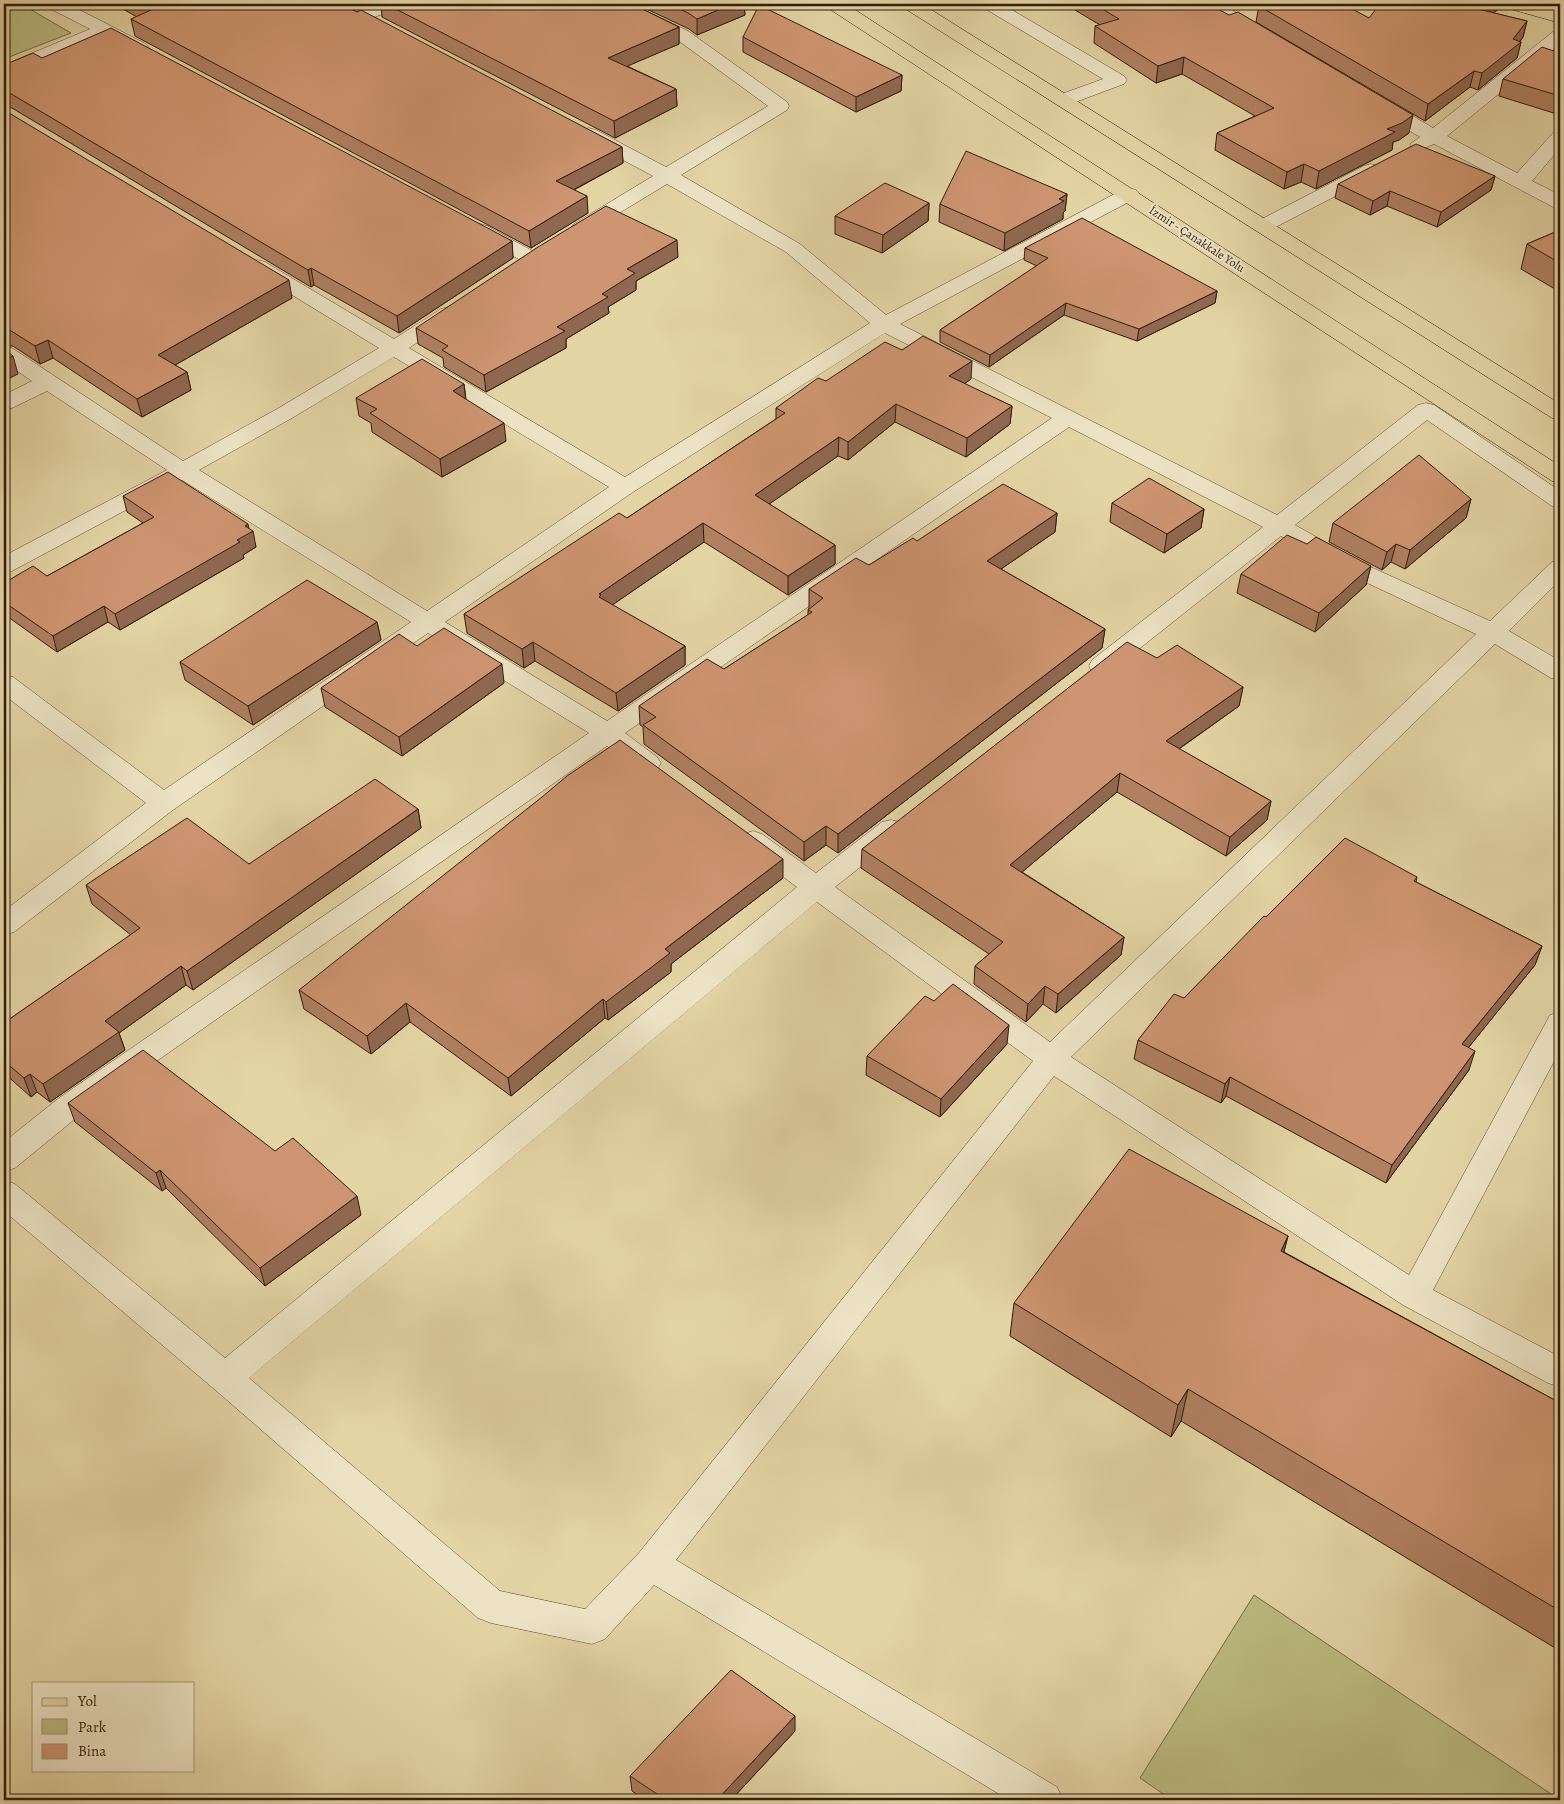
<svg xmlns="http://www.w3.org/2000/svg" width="1564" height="1804" viewBox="0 0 1564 1804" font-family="Alegreya,serif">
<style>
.green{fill:#bbbb81;stroke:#766c46}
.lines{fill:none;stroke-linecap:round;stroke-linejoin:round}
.minor-casing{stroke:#5d4b32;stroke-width:1}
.major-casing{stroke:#301d0c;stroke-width:1}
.highway-casing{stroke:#301d0c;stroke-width:1}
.minor{fill:#ede3c4;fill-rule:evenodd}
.major{fill:#e3d4a4;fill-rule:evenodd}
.highway{fill:#e3d4a4;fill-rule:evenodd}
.wall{fill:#b08061;stroke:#301d0c}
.shaded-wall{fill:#90684f;stroke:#301d0c}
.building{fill:#cd9571;stroke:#301d0c}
.labels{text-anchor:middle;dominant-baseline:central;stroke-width:4;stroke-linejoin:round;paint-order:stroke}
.far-street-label{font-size:12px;fill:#301d0c;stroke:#ede3c4}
</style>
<rect width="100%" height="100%" fill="#e3d4a4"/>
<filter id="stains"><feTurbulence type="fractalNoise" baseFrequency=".004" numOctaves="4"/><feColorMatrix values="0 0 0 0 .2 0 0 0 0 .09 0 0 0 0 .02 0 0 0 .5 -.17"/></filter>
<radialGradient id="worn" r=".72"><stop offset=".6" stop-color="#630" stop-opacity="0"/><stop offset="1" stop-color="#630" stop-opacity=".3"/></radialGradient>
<path class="green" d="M4 4H21L71 33 4 59Z
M1254 1595 1560 1800H1172L1140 1778Z"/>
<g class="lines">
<g class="minor-casing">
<path id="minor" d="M46 4H68L146 44 149 48 146 52C132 55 116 43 103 36L4 76V65L90 29 49 8Z
M377 4H402L399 8 369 19 363 20 357 19 354 15 357 11Z
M610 4H632L688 31 787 102 789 106 787 110 681 175 800 244 886 315 1122 190 1129 188 1136 190 1139 194 1136 198 900 324 1277 515 1418 405 1426 403 1434 405 1560 491V508L1552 506 1427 420 1295 525 1364 564 1490 621 1552 562 1560 560V580L1509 631 1560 661V680L1551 678 1495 644 1071 1057 1409 1275 1550 1015 1560 1012V1050L1433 1290 1560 1357V1387L1548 1383 1403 1305 1054 1076 676 1560 1057 1787 1063 1800H1009L654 1585 605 1639 592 1644 491 1623 478 1618 213 1388 4 1211V1180L15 1184 225 1358 797 887 744 848 740 841 744 834 753 831 762 834 816 873 882 822 891 820 900 822 904 829 900 836 835 887 1050 1042 1476 634 1348 574 1281 536 1110 672 1101 674 1092 672 1089 666 1092 660 1263 527 1069 427 625 733 657 757 661 763 657 769C638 775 622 757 607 746L81 1114 15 1168 4 1171V1142L59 1098 589 733 428 633 173 810 14 932 4 935V911L146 803 4 695V675L13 677 164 790 411 622 182 480 12 571 4 573V556L167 470 47 391 12 408 4 410V395L32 381 4 362V347L12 348 183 461 277 409 379 348 251 270 248 266 251 262 258 260 265 262 394 339 441 309 448 307 455 309 458 313 455 317 409 348 625 477 870 323 786 252 667 184 588 232 581 234 574 232 571 228 574 224 653 176 582 138 580 134 582 130 589 128 596 130 666 167 768 106 676 39 613 8ZM885 333 1052 418 607 721 445 622 633 492ZM394 357 609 487 427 611 199 470 292 418ZM817 902 1033 1061 639 1553 585 1609 500 1591 249 1378Z
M981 4H1002L1124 76 1127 80 1124 84 1070 104 1063 106 1056 104 1054 100 1056 96 1103 79 984 8Z
M1201 4H1222L1264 29 1267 33 1264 37 1258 38 1252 37 1204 8Z
M1560 30V44L1447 136 1517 173 1553 133 1560 131V148L1532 181 1560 195V209L1553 207 1434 144 1420 150 1413 148 1410 144 1420 137 1372 108 1370 104 1372 100 1379 98 1386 100 1433 128 1554 31Z
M1371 164 1378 166 1381 170 1378 174 1270 230 1263 232 1256 230 1253 226 1256 222 1364 166Z
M480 224 487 226 538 254 541 258 538 262 531 264 524 262 473 234 470 230 473 226Z"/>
</g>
<g class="major-casing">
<path id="major" d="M1504 4H1531L1560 12V23L1507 8Z"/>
</g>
<g class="highway-casing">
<path id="highway" d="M825 4H846L1560 466V483L1552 481 828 8Z
M901 4H922L1560 404V420L1552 418 904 8Z"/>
</g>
<use href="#minor" class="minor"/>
<use href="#major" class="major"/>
<use href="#highway" class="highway"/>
</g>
<path class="wall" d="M114 4H341L622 147 623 163 574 190 588 213 531 248 135 36 131 19 137 17Z
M381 4H632L679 27V44L627 66 676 89 677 106 615 138 382 17Z
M636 4H744L745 15 697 35 689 29Z
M1065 4H1209L1409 133 1399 140 1393 142 1392 150 1316 189 1301 182 1284 189 1215 150 1217 133 1255 116 1182 74 1156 83 1094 43 1095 26 1100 25Z
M1259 6 1369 18 1503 6 1493 13 1527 21 1523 37 1520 42H1521L1517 58 1478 90 1470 87 1425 121 1256 22Z
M743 37 902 75 901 91 856 112 743 52Z
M1560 53V115L1499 96 1503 79Z
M42 58 512 241 513 258 399 333 314 285 311 287 12 108 4 107V65Z
M4 110 292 298 175 365 187 372 191 390 142 417 53 358 40 364 13 346H4Z
M1495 176 1491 190 1437 227 1387 206 1370 215 1335 198 1338 184Z
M1067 194 1065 211 1063 213V219L1004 251 939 222 940 204Z
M929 203 928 221 882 253 835 234V216Z
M1560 230V292L1521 269 1527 244Z
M1025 248 1217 291 1215 303 1137 341 1064 315 989 367 940 342V330L1037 266 1024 260Z
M678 257 636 281V290L608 307 609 313 566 339V348L486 392 444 367 443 358 418 344 416 328Z
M902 350 971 379 964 384 1012 406 1010 424 966 457 895 422 848 460 838 456 769 504 835 545V564L788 595 704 542 612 605 685 646V665L618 711 535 661 524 668 467 633 464 614 627 518 776 419V408L826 381Z
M464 384 466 399 506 441 442 477 372 432 371 423 359 416 356 398Z
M123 496 249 529 256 547 243 555 244 558 120 630 108 622 57 652 4 614V583L47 576 143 523 127 512Z
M1471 499 1466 518 1405 569 1391 562 1382 570 1329 542 1333 523Z
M1112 503 1204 509 1201 528 1164 553 1110 522Z
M1057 513 1055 532 1001 569 1105 629 1102 648 838 853 826 845 804 861 644 744 643 727 640 725 639 706 724 669 808 615V610L809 608V589L869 565 917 541Z
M1371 566 1366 585 1315 632 1237 593 1241 574Z
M377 622 381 640 253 725 185 680 180 662Z
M417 646 504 683 402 756 325 707 321 688Z
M1157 658 1243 687 1239 706 1179 749 1271 801 1267 820 1226 856 1117 792 1022 872 1124 937 1121 955 1056 1013 1043 1004 1026 1022 974 984 975 966 989 954 861 868 862 849Z
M418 809 421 828 193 990 186 985 119 1033 125 1050 50 1102 37 1092 31 1097 4 1073V1023L131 935 92 904 86 885 249 864Z
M1417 877 1416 882 1542 946 1535 965 1468 1048 1469 1070 1386 1183 1226 1096 1221 1103 1134 1059 1138 1040 1184 998 1266 917Z
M783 878 671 964V972L608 1020 605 1018 511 1096 410 1022 371 1054 304 1009 299 990Z
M1007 1044 940 1117 866 1075 867 1056Z
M68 1103 361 1215 265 1286 166 1188 162 1191 75 1122Z
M1288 1236 1284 1252 1560 1403V1651L1181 1421 1171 1437 1010 1336 1014 1303Z
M1560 1276V1289L1555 1287Z
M795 1731 731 1800H646L632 1791 630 1776Z"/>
<path class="shaded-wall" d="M732 4H744L745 15 697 35V19Z
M1486 4H1503V6L1475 26 1478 9Z
M1527 21 1523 37 1517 45 1521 42 1517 58 1478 90 1482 73 1513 39Z
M679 27V44L609 74 608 58Z
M1184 57 1182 74 1156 83 1158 66Z
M1474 71 1470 87 1425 121 1428 104Z
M902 75 901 91 856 112V97Z
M676 89 677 106 615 138 614 121Z
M1413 115 1409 133 1399 140 1393 142 1392 150 1316 189 1319 171 1387 129Z
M622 147 623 163 558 198 556 181Z
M1304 164 1301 182 1284 189 1287 172Z
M1495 176 1491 190 1437 227 1441 212Z
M1390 191 1387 206 1370 215 1373 201Z
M1067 194 1065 211 1063 213V219L1004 251 1005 233Z
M587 196 588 213 531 248 529 231Z
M929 203 928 221 882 253 883 235Z
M677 240 678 257 636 281V290L608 307 609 313 566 339V348L486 392 484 375 557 327 602 294 627 269Z
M512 241 513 258 399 333 397 316Z
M311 268 314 285 311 287 308 270Z
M289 280 292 298 163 372 158 355Z
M1217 291 1215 303 1137 341 1139 329Z
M1066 303 1064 315 989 367 990 355Z
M48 340 53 358 40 364 35 346Z
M13 356 18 374 4 381V360Z
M972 361 971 379 948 395 949 376Z
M187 372 191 390 142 417 137 399Z
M464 384 466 403 453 391Z
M896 404 895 422 848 460V442Z
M1012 406 1010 424 966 457 967 438Z
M504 423 506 441 442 477 440 459Z
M839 437 838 456 755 514V495Z
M1471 499 1466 518 1405 569 1410 550Z
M1204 509 1201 528 1164 553 1167 534Z
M1057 513 1055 532 985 580 987 561Z
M703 523 704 542 602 612 599 597V594Z
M248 524 250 533 253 531 256 547 243 555 244 558 120 630 115 614 237 540 245 526Z
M1396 544 1391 562 1382 570 1387 552Z
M835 545V564L788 595V576Z
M1371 566 1366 585 1315 632 1319 613Z
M104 606 108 622 57 652 53 636Z
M377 622 381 640 253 725 248 706Z
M1105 629 1102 648 838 853V834Z
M533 642 535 661 524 668 522 649Z
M685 646V665L618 711 616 693Z
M502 664 504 683 402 756 399 737Z
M1243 687 1239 706 1163 760 1166 741Z
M1120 773 1117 792 1008 884 1010 865Z
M1271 801 1267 820 1226 856 1230 837Z
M418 809 421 828 193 990 187 971Z
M826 826V845L804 861V842Z
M783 859V878L671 964V972L608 1020 606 1002 665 949Z
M1124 937 1121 955 1056 1013 1058 994Z
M1542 946 1535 965 1456 1063 1462 1044Z
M181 966 186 985 119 1033 125 1050 50 1102 43 1084 105 1021Z
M1045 986 1043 1004 1026 1022 1028 1004Z
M603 999 605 1018 511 1096 508 1078Z
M406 1003 410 1022 371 1054 367 1036Z
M1009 1025 1007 1044 940 1117 941 1099Z
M1475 1051 1469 1070 1386 1183 1392 1165Z
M30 1074 37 1092 31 1097 24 1078Z
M1230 1077 1226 1096 1221 1103 1225 1084Z
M160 1170 166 1188 162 1191 156 1173Z
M357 1196 361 1215 265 1286 260 1268Z
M1288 1236 1279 1269 1281 1251Z
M1188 1389 1181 1421 1171 1437 1178 1405Z
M795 1716V1731L731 1800H717Z"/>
<path class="building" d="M140 4H341L357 12 361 10 622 147 556 181 587 196 529 231 131 19 151 10Z
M386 4H632L679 27 608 58 676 89 614 121Z
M669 4H732L697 19 688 13Z
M1094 4H1209L1229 15 1238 12 1413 115 1402 123 1387 129 1395 132 1319 171 1304 164 1287 172 1217 133 1274 108 1184 57 1158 66 1095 26 1119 19Z
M1265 4H1343L1369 18 1380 4H1486L1478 9 1527 21 1513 39 1521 42 1482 73 1474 71 1428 104 1259 6Z
M759 5 902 75 856 97 743 37Z
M111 28 512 241 397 316 311 268 308 270 8 92 4 91V65L33 53 42 58Z
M1542 47 1560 53V96L1503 79Z
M4 110 289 280 158 355 187 372 137 399 48 340 35 346 8 329 4 328Z
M1416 144 1495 176 1441 212 1390 191 1373 201 1338 184Z
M966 151 1067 194 1059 199 1064 201 1005 233 940 204Z
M885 183 929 203 883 235 835 216Z
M606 206 677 240 627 269 635 273 602 294 608 297 557 327 565 331 484 375 442 350 448 346 416 328 538 247Z
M1082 218 1217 291 1139 329 1066 303 990 355 940 330 1048 258 1025 248Z
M1560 230V263L1527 244Z
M923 336 972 361 949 376 1012 406 967 438 896 404 848 442 839 437 755 495 835 545 788 576 703 523 599 594 601 595 599 597 685 646 616 693 533 642 522 649 464 614 619 513 627 518 785 413 776 408 818 378 826 381 885 342 902 350Z
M4 349 13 356 4 360Z
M422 359 464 384 453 391 504 423 440 459 370 413 377 409 356 398Z
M1419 455 1471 499 1410 550 1396 544 1387 552 1333 523Z
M168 472 248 524 245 526 253 531 237 540 240 542 115 614 104 606 53 636 4 602V583L33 566 47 576 154 517 123 496Z
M1149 478 1204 509 1167 534 1112 503Z
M1003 484 1057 513 987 561 1105 629 838 834 826 826 804 842 643 725 656 717 639 706 707 659 724 669 812 612 808 610 823 598 809 589 856 558 869 565 913 538 917 541Z
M1287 535 1307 544 1316 537 1371 566 1319 613 1241 574Z
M307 580 377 622 248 706 180 662Z
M444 628 502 664 399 737 321 688 399 634 417 646Z
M1127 642 1157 658 1177 645 1243 687 1166 741 1271 801 1230 837 1120 773 1010 865 1124 937 1058 994 1045 986 1028 1004 975 966 1003 942 862 849Z
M620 740 783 859 665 949 670 953 606 1002 603 999 508 1078 406 1003 367 1036 299 990 542 797 567 776Z
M375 779 418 809 187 971 181 966 105 1021 119 1032 43 1084 30 1074 24 1078 4 1061V1023L140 928 86 885 187 818 249 864Z
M1345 838 1417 877 1414 881 1542 946 1462 1044 1475 1051 1392 1165 1230 1077 1225 1084 1138 1040 1174 994 1184 998 1264 916 1266 917Z
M953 984 1009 1025 941 1099 867 1056 925 996 934 1001Z
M143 1050 275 1151 293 1138 357 1196 260 1268 160 1170 156 1173 68 1103Z
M1129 1149 1288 1236 1281 1251 1560 1403V1611L1188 1389 1178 1405 1014 1303Z
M731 1670 795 1716 717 1800H666L630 1776Z"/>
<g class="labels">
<g class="far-street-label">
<text transform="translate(1197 239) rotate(33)">İzmir - Çanakkale Yolu</text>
</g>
</g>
<rect width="1564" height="1804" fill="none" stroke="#e3d4a4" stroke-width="20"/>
<rect x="5" y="5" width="1554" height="1794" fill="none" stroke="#301d0c" stroke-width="2.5"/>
<rect x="10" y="10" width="1544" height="1784" fill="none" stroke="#301d0c"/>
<rect x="32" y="1682" width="162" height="90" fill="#ede3c4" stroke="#a1947a"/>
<rect x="42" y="1698" width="25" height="8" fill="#e3d4a4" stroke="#a1947a"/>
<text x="78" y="1706" font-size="15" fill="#301d0c">Yol</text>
<rect x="42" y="1719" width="25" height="15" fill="#bbbb81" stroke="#a1947a"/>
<text x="78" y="1732" font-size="15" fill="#301d0c">Park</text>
<rect x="42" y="1744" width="25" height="15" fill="#cd9571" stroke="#a1947a"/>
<text x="78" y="1756" font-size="15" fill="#301d0c">Bina</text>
<rect width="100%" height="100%" filter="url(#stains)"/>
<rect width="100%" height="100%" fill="url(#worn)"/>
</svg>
